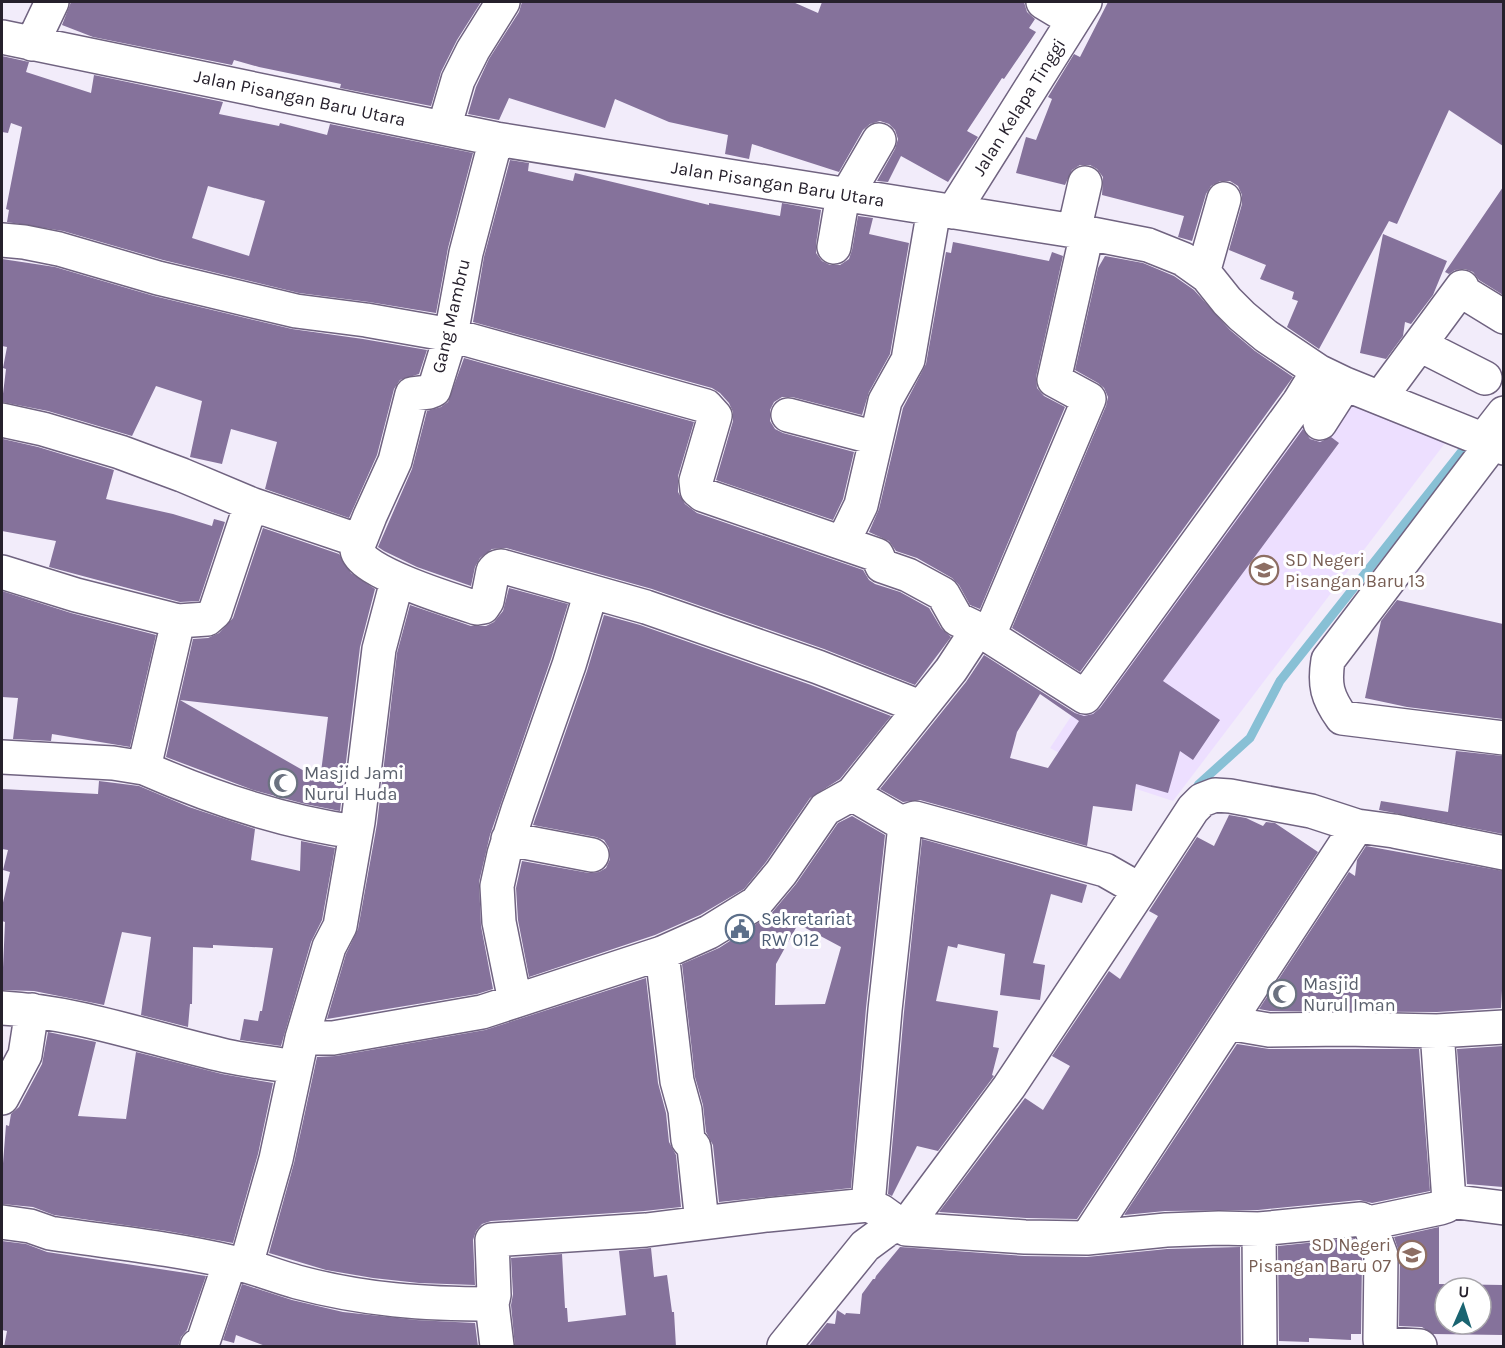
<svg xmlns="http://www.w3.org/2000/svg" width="1505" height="1348" viewBox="0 0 1505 1348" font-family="Karla,sans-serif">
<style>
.built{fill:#eddfff}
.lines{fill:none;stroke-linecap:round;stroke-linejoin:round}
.stream{stroke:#88c0d5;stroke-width:9}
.building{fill:#85729b;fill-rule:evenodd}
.minor-casing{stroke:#706380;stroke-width:36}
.minor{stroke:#fff;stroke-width:33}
.labels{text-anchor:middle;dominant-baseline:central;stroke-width:6;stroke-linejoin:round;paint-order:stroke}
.street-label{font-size:18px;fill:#26202c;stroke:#fff}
.education-label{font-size:18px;fill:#785e54;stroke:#fff;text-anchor:start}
.worship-label{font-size:18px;fill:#5b616d;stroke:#fff;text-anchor:start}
.service-label{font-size:18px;fill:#4e5e75;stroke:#fff;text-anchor:start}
</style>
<rect width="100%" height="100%" fill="#f2ecfa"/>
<path class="built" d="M1319 382 1455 430 1173 801 1109 780 1050 748 1076 709Z"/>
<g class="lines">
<path class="stream" d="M1194 792 1199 784 1250 738 1280 681 1470 441"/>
</g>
<path class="building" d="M71 2H481L457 40 441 72 431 106 340 88 341 84 259 67 234 60 232 65 93 37 62 25Z
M522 2H793L818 13 822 2H1024L1027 12 1035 19 1029 28 1036 32 1004 79 1002 78 967 131 978 137 948 182 901 156 888 182 877 181 895 149 898 139 895 130 889 124 880 121 870 124 863 130 839 172 752 144 749 159 725 154 728 135 669 122 615 99 605 128 509 98 499 120 468 114 476 87 489 59 519 12Z
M1108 2H1503V146L1449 110 1397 224 1389 221 1319 349 1287 327 1298 301 1292 299 1294 292 1260 279 1266 265 1229 250 1242 204V195L1238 186 1230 181H1220L1211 186 1206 194 1192 241 1178 237 1184 216 1102 195 1103 177 1097 169 1090 165H1080L1072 170 1065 185 1016 173 1026 137 1036 140 1052 99 1048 97 1074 54 1080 57Z
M2 56 29 62 26 72 91 93 94 75 223 102 219 114 279 126 280 123 327 135 330 124 473 153 448 248 436 313 369 302 299 293 163 260 63 231 7 222 9 210 6 209 22 127 11 123 8 133 2 132ZM208 186 265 201 249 256 192 238Z
M510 160 529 163 528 171 573 181 575 173 709 205V203L780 216 782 203 821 210 816 244V253L822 261 830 265H840L849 259 852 250 858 216 873 218 869 234 909 243 890 354 869 392 862 415 792 397H782L774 402 770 410V421L775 429 783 433 854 452 843 499 833 520 716 480 733 421V412L729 403 720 393 712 388 473 322 484 257Z
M1503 187V295L1479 280 1473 272 1465 269 1455 270 1449 274 1445 272Z
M1383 234 1447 261 1433 295 1411 324 1405 322 1403 336 1386 359 1360 353Z
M953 242 1049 261 1052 252 1063 256 1036 377 1037 388 1044 396 1065 407 980 609 970 605 959 585 952 578 917 558 896 551 889 541 869 532 879 509 903 408 926 364 946 252 951 253Z
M1105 256 1143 263 1174 276 1194 290 1230 330 1255 351 1293 377 1080 672 1012 628 1106 406 1108 397 1104 388 1098 383 1075 370 1098 268Z
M2 259 55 267 154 296 292 329 363 339 427 350 419 374 400 380 394 389 377 455 349 518 265 489 277 442 231 429 222 464 190 457 202 401 156 386 132 436 48 411 2 402 6 369 3 368 7 347 2 346Z
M464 358 694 422 678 476V492L685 504 697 513 863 570 869 580 875 584 900 592 929 608 941 628 951 637 915 685 824 649 652 589 506 548 492 549 480 558 475 567 471 586 417 567 384 551 378 547 412 469 427 411 441 407 448 402Z
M1303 429 1310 439 1320 442 1331 437 1339 443 1163 681 1220 720 1193 760 1180 751 1168 793 1136 784 1132 811 1093 806 1087 846 920 800 903 802 880 789 966 682 984 655 1075 713 1084 716 1093 714 1100 708ZM1040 694 1079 721 1048 768 1010 758 1017 732Z
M3 439 38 447 114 470 106 499 173 514 212 526 214 519 225 522 199 601 180 602 49 567 56 541 2 531V446Z
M263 528 339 554 351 573 375 589 360 647 340 811 305 804 253 790 166 757 193 639 208 638 219 633 233 618ZM180 700 328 717 320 780Z
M509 588 568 604 551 659 490 835 479 882 481 926 493 989 477 994 327 1019 346 954 358 929 377 824 397 653 410 605 471 626H486L494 622 503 611Z
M2 591 71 613 156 635 130 747 52 734 51 741 13 739 18 698 2 697Z
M1397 600 1503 624V719L1407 707 1365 698 1381 621Z
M604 615 640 625 811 685 891 716 840 779 810 798 766 862 744 889 700 915 655 935 529 977 518 920 516 888 522 861 589 873 599 872 606 868 610 859 609 848 604 840 596 837 533 825 587 671Z
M1456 751 1503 756V834L1379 810 1381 801 1448 812Z
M99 781 139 786 189 807 255 829 251 860 300 871 301 841 335 848 322 920 311 942 281 1046 240 1040 244 1019 258 1021 260 1011H262L273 948 213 945V948L193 947 192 1004H190L188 1027 141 1015 151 937 122 932 104 1005 34 991 2 990 5 922 2 921V907L10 872 3 870 8 850 2 849V789L98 794Z
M1229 815 1246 818 1263 826 1266 822 1275 823 1318 852 1077 1219 1026 1218 939 1212 1025 1098 1043 1110 1070 1066 1052 1056 1109 971 1120 979 1158 916 1149 911 1197 837 1214 846Z
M852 816 885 835 866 1008 851 1188 719 1202 713 1145 706 1132 703 1105 695 1077 682 964 719 948 770 915 796 884 838 823ZM798 924 841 947 825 1004 775 1005 776 964Z
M922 839 1087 885 1082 903 1051 894 1033 963 1045 965 1040 1000 1000 995 1005 954 958 944 957 948 948 946 936 1001 998 1011 993 1047 999 1048 992 1075 994 1076 938 1151 917 1146 892 1196 888 1194 904 1012Z
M1366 846 1503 871V973L1501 1008 1437 1012 1270 1011 1259 1009 1349 872 1355 876 1357 860Z
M646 978 658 1083 666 1113 669 1142 676 1155 681 1207 644 1211 491 1221 482 1224 476 1231 473 1240 475 1285 419 1283 373 1278 326 1270 269 1253 294 1163 317 1057 336 1056 485 1030Z
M48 1032 96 1042 78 1116 126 1119 136 1052 222 1074 273 1083 258 1154 233 1243 167 1231 54 1215 33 1207 2 1204V1176L6 1125 9 1126 11 1114 19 1107 42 1064Z
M1237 1044 1269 1049H1419L1430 1191 1372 1203 1359 1200 1258 1210 1165 1211 1124 1215Z
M1503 1046V1187L1467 1184 1457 1049Z
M1439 1227V1284L1503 1285V1335L1433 1334 1422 1327 1399 1326 1400 1255 1394 1237ZM1445 1288H1481V1324H1445Z
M1355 1238 1362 1258 1361 1334H1351V1340L1309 1338V1342L1279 1341 1278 1246Z
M2 1241 26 1244 47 1252 206 1276 187 1330 181 1337 178 1347H4L7 1331 2 1330Z
M900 1247 1024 1256 1087 1257 1167 1249 1240 1247 1241 1347H808L827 1323 835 1324 837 1310 845 1315 846 1313 860 1314 862 1294 873 1279H875L876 1276Z
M651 1248 654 1277 667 1275 672 1312H674L676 1347H515L511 1305 513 1294 511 1258 562 1254 565 1308H567L568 1322 626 1315 619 1251Z
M242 1284 292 1300 343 1312 416 1320 475 1323 478 1347H268L236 1335 234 1343 223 1340Z"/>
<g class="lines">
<g class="minor-casing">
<path id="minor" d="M1043 2 1073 20
M2 37 496 139 1087 233 1148 245 1183 259 1207 276 1227 301 1242 316 1266 336 1318 371 1345 384 1504 448
M32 44 52 2
M444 128 458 80 473 50 503 2
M847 195 879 140
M953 212 1085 2
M1074 231 1085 183
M2 240 24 242 59 249 158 278 296 311 366 320 451 335 706 406 715 416 696 481 697 490 703 495 877 555 882 566 908 575 943 594 957 619 978 629 951 670 852 794 825 809 781 873 756 903 709 932 662 953 482 1012 333 1038H302
M834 247 843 195
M1203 273 1224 199
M1460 290 1504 317
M1420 345 1485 378
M1380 398 1462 287
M788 415 876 438
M2 420 43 429 120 452 182 475 251 504 360 541 357 550C360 572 455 601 477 608L483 607 487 601 493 571 497 567 501 566 646 607 818 667 920 707
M1320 423 1345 384
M1483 440 1504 413
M1492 444 1328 660C1324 685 1327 697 1342 718L1504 738
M360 541 370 516 395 461 412 394 429 392 434 390 451 335 466 253 496 139
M843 542 861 505 885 401 908 360 934 209
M2 572 76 595 178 621 144 768C212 798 282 822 356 832
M178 621 207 619 215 612 251 504
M978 629 1085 697 1299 402 1318 371
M989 635 1089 399 1054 380 1087 233
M2 757 113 763 144 768
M852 794 905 825
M508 839 592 855
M1140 890 1193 809 1202 800 1215 795 1230 796 1311 811 1357 826 1394 831 1504 853
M662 953 677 1081 685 1110 688 1140 694 1147 702 1223
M515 1001 499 922 497 886 504 854 518 810 569 665 591 592
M2 1008C79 1012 151 1039 226 1056 249 1061 272 1063 294 1067
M1228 1023 1269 1030 1344 1029 1437 1031 1504 1027
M2 1098 25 1055 32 1010
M1449 1201 1504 1208
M868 1205 885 1010 905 825 909 820 915 818 1105 870 1140 890 1009 1087 908 1223 906 1229
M2 1222 30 1226 50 1233C110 1242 172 1248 231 1262 254 1267 275 1276 297 1282 364 1300 424 1304 492 1304L497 1346
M1369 1223 1440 1208 1446 1206 1449 1201 1437 1031
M1259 1229 1260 1346
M1087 1238 1357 826
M246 1265 276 1159 302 1038 329 947 340 926 358 822 379 649 397 581
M492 1304 494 1295 492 1240 646 1230 767 1215 868 1205 881 1211 906 1229 1025 1237 1087 1238 1166 1230 1219 1228 1259 1229 1361 1219 1369 1223 1381 1255 1380 1340 1386 1344 1420 1346
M197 1346 203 1342 230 1262
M784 1346 865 1246 888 1229 899 1225"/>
</g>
<use href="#minor" class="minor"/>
</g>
<defs>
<g id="school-ring" transform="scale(1.5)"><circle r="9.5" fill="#fff" stroke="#8d6e63" stroke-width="1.5"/><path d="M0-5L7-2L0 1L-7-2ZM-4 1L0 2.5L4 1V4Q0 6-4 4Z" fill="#8d6e63"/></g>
<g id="mosque-ring" transform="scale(1.5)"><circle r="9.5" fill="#fff" stroke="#6b7280" stroke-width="1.5"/><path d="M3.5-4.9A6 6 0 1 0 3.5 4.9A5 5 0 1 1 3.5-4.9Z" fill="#6b7280"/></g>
<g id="civic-ring" transform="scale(1.5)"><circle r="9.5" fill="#fff" stroke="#5c6f8a" stroke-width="1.5"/><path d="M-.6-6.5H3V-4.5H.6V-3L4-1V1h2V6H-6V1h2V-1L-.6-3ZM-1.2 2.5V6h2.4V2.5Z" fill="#5c6f8a"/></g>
</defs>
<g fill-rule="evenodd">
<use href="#school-ring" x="1264" y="570"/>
<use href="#mosque-ring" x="283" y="783"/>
<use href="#civic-ring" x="740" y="929"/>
<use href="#mosque-ring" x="1282" y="994"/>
<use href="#school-ring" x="1412" y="1255"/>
</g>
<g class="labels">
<g class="street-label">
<text transform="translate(300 98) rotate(12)">Jalan Pisangan Baru Utara</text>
<text transform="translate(1019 107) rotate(-58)">Jalan Kelapa Tinggi</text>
<text transform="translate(778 184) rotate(9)">Jalan Pisangan Baru Utara</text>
<text transform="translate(451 316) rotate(-77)">Gang Mambru</text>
</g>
<g class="education-label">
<text x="1285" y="560">SD Negeri<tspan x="1285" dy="21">Pisangan Baru 13</tspan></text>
<text x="1391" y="1245" text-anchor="end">SD Negeri<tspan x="1391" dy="21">Pisangan Baru 07</tspan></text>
</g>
<g class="worship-label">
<text x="304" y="773">Masjid Jami<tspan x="304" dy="21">Nurul Huda</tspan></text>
<text x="1303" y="984">Masjid<tspan x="1303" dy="21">Nurul Iman</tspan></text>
</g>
<g class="service-label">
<text x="761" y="919">Sekretariat<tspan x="761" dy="21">RW 012</tspan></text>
</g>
</g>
<rect width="1505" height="1348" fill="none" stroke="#26202c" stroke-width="6"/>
<g transform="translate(1463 1306) rotate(3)"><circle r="28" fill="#ffffff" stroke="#a8a6ab" stroke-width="1.5"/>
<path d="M0-4.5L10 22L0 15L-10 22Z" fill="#1a6471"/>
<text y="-9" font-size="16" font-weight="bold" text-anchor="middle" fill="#26202c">U</text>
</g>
</svg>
